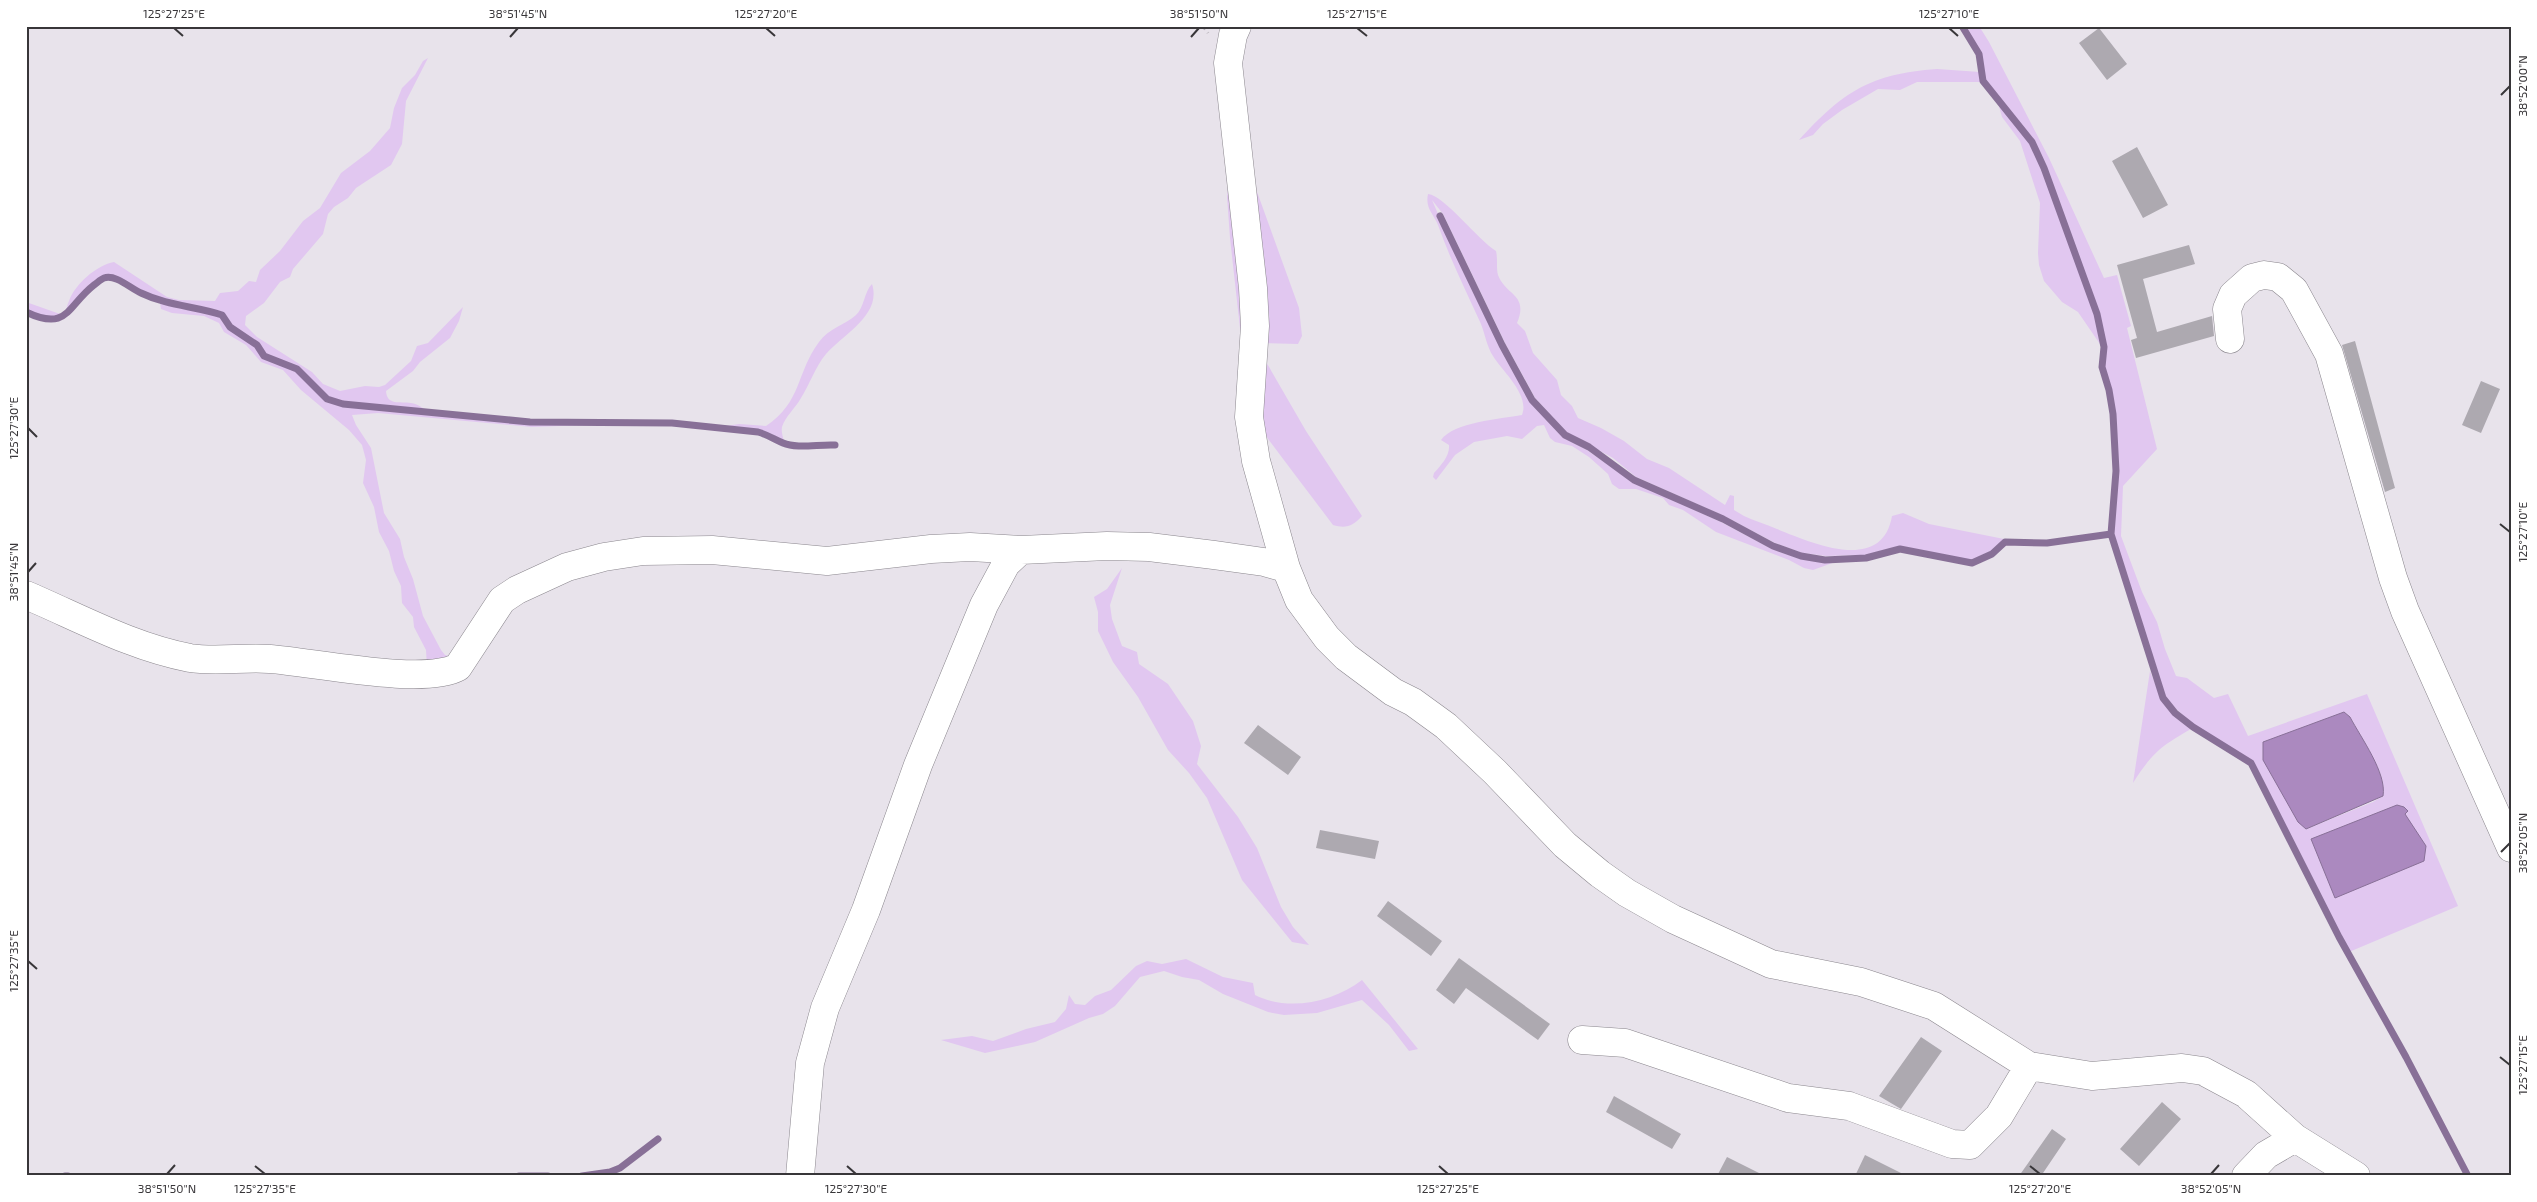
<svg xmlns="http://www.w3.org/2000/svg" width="2537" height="1202" viewBox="0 0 2537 1202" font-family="'Exo 2',sans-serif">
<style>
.green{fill:#e1c7f0;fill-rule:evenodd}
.water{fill:#ab89bf;stroke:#887097}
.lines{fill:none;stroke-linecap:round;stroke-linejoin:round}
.stream{stroke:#887097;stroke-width:7}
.building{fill:#ada9b0}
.minor-casing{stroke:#8a868d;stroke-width:29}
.path{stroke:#ada9af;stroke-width:3;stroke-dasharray:4 4;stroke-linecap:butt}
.minor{stroke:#fff;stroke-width:28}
.ticks{fill:none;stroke:#383639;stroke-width:2}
.neatline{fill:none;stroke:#383639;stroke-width:2}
.ticks-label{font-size:12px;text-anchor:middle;fill:#383639}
</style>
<rect width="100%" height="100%" fill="#e8e3eb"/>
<path class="green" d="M1965 26H1979L1989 42 2049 158 2104 278 2117 275 2131 326 2127 328 2157 449 2123 486 2121 536 2142 592 2157 622 2165 649 2176 676 2187 678 2214 698 2228 694 2248 736 2367 694 2458 906 2349 952 2252 762 2194 726 2164 697 2112 534 2118 470 2115 414 2103 367 2105 346 2099 313 2046 167 2034 141 1985 81 1980 54ZM2344 712 2350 717 2381 775 2383 796 2373 802 2306 829 2321 721Z
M1238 52 1249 151 1256 189 1299 308 1302 336 1298 344 1257 343Z
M428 58 406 101 402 144 391 165 356 188 348 198 334 207 328 214 323 234 293 269 290 277 280 282 264 303 246 316 245 325 257 337 312 372 323 384 340 391 365 386 379 387 385 385 411 361 417 346 428 343 463 307 459 321 450 338 420 362 413 371 386 391C387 406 400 401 411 403 418 404 423 408 429 412L343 403 327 399 297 368 265 355 257 345 231 326 223 314C200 306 175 308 152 297 139 291 118 274 104 278 71 286 79 337 26 311V302L60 314 65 312C67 308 67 305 69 301 75 284 97 265 114 262L167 297 179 300 215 301 220 293 238 291 249 281 256 282 260 270 280 251 303 221 320 208 341 173 370 151 390 128 394 108 402 88 415 75 423 61Z
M1937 69 1980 72 1981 82H1917L1900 90 1878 89 1842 110 1823 124 1813 135 1799 140C1844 91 1870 74 1937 69Z
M1998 103 2030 143 2042 169 2095 314 2102 347 2078 312 2062 302 2044 281 2039 265 2038 253 2040 203 2020 141 2002 117Z
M1234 159 1250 322 1241 337 1230 238 1227 196Z
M1428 194C1445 196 1478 240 1496 251 1498 259 1496 268 1498 275 1506 296 1529 294 1517 323L1525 331 1533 353 1557 380 1561 395 1572 406 1578 418 1601 428 1624 441 1647 459 1669 468 1725 505 1730 495 1734 496V510L1744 516C1755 521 1765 524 1777 529 1810 542 1882 575 1892 516L1903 513 1929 524 2004 539 1991 551 1971 560 1900 546 1865 555 1826 556 1802 553 1775 543 1724 516 1636 477 1613 458 1567 433 1535 398 1505 343 1443 214 1432 200 1462 269 1530 402 1563 437 1587 450 1633 482 1721 522 1772 549 1800 559 1835 562 1813 570 1804 568 1789 560 1716 532 1683 510 1669 505 1663 498 1636 489H1619L1612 484 1608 474 1589 457 1572 446 1555 442 1550 438 1544 425 1537 426 1522 439 1507 436 1474 442 1455 455 1436 480 1433 477 1434 473C1441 465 1450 456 1449 445L1441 440C1454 422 1500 419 1522 415 1530 395 1503 372 1493 356 1487 347 1485 334 1481 324 1466 291 1450 259 1438 225 1433 213 1425 208 1428 194Z
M872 284C882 315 843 334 826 354 815 367 810 384 801 398 796 407 785 417 782 427 781 432 783 437 784 442L772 434 720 427 739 424 766 426C802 402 796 373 819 342 829 328 845 325 856 315 864 308 864 292 872 284Z
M160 303 221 316 229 328 256 346 263 357 296 370 326 400 343 405 530 423 616 424 532 427 378 413 352 415 356 425 371 448 384 513 400 539 404 557 413 579 423 616 441 650 445 655 456 658 427 667 426 650 414 627 413 617 402 603 401 586 394 571 389 551 379 532 374 507 363 483 366 460 362 445 349 430 301 390 283 370 261 362 246 345 224 332 219 323 204 316 172 313 161 309Z
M1265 360 1306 431 1362 516C1353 526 1346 529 1333 525 1306 489 1278 453 1252 417Z
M1122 568 1110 605 1112 619 1122 646 1137 652 1139 664 1168 684 1193 721 1201 746 1197 764 1238 817 1257 848 1281 907 1293 927 1309 945 1292 942 1242 880 1207 798 1189 773 1168 750 1138 697 1113 662 1098 631V612L1094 597 1107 589Z
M2150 671C2162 701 2167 709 2191 729 2161 746 2152 753 2133 783Z
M1186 959 1223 977 1253 983 1255 995C1289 1012 1333 1002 1362 980L1418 1049 1409 1051 1389 1025 1362 1000 1317 1013 1284 1015 1268 1012 1223 994 1199 980 1182 977 1164 971 1140 977 1115 1006 1103 1014 1089 1018 1035 1042 985 1053 941 1040 972 1036 993 1041 1026 1029 1055 1022 1066 1009 1069 995 1075 1004 1085 1005 1095 996 1111 990 1136 966 1147 961 1162 964Z"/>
<path class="water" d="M2344 712 2350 717C2361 738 2387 773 2383 796L2306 829 2298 822 2263 760V742Z
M2397 805 2404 807 2408 811 2405 814 2426 846 2424 861 2335 898 2311 839Z"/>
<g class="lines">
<path class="stream" d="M1962 26 1979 54 1983 81 2032 142 2044 168 2097 314 2104 347 2102 367 2109 390 2113 414 2116 471 2111 534 2163 698 2175 713 2193 727 2251 763 2339 937 2406 1057 2468 1176
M1440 216 1502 345 1532 400 1565 435 1589 447 1634 480 1723 519 1773 546 1801 556 1825 560 1866 558 1900 549 1972 563 1992 554 2005 542 2047 543 2111 534
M26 312C68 332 67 306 94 285 97 283 101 279 104 278 116 274 131 289 141 293 168 306 195 306 222 315L230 327 257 345 264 356 297 369 327 399 343 404 530 422 672 423 758 432C768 435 774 439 783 443 797 449 819 444 835 445
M65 1176H68
M519 1176H548
M582 1176 610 1172 620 1168 658 1139"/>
</g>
<path class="building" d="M2099 28 2127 64 2107 80 2079 43Z
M2137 147 2168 205 2143 218 2112 161Z
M2189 245 2195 264 2143 279 2157 332 2212 316 2214 336 2136 358 2131 340 2137 338 2117 265Z
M2355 341 2395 488 2385 492 2342 345Z
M2481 381 2500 389 2481 433 2462 425Z
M1258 725 1301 757 1288 775 1244 743Z
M1320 830 1379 841 1375 859 1316 848Z
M1388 901 1442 941 1431 956 1377 916Z
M1459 958 1550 1024 1538 1040 1466 988 1454 1004 1436 990Z
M1921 1037 1942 1051 1901 1109 1879 1096Z
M1614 1096 1681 1134 1672 1149 1606 1112Z
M2162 1102 2181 1119 2139 1166 2120 1149Z
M2052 1129 2066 1139 2041 1176H2019Z
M1865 1155 1907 1176H1855Z
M1727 1157 1765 1176H1717Z"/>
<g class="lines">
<g class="minor-casing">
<path id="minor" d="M1237 26 1233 35 1228 63 1253 288 1255 326 1249 417 1256 461 1286 568 1299 600 1327 638 1346 657 1393 692 1413 702 1446 726 1495 772 1565 845 1600 874 1627 893 1673 919 1771 964 1861 982 1934 1006 2029 1066 2092 1076 2182 1068 2203 1071 2246 1094 2295 1138 2356 1176
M2230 339 2227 309 2233 295 2252 278 2264 275 2278 277 2294 290 2329 354 2393 578 2405 611 2511 848
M26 595C80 618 132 647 190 658 215 662 244 657 270 659 312 662 424 686 458 667L502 600 517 590 567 567 604 557 643 551 712 550 827 561 931 549 970 547 1021 550 1107 546 1149 547 1214 555 1264 562 1286 568
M1582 1040 1625 1043 1788 1098 1849 1106 1952 1144 1970 1145 1999 1116 2029 1066
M800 1176 810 1063 825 1008 866 910 918 765 984 605 1006 564 1021 550
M2246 1176 2266 1155 2295 1138"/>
</g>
<path class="path" d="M1203 26 1208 33"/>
<use href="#minor" class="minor"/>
</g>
<path class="ticks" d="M174 28 183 36M766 28 775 36M1357 28 1367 36M1949 28 1958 36M510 37 518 28M1191 37 1199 28M2501 95 2510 86M28 428 37 437M2500 524 2510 532M28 572 36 563M2501 852 2510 843M28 961 37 969M2500 1057 2510 1065M255 1166 265 1174M847 1166 856 1174M1439 1166 1448 1174M2030 1166 2040 1174M167 1174 175 1165M2211 1174 2219 1165"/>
<rect width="2537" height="1202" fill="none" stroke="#ffffff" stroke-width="55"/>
<rect x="28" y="28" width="2482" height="1146" class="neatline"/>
<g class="ticks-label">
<text x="174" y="18">125°27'25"E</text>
<text x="518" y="18">38°51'45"N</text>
<text x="766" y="18">125°27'20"E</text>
<text x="1199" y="18">38°51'50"N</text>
<text x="1357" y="18">125°27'15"E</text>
<text x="1949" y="18">125°27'10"E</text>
<text transform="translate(2523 86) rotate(-90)" y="4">38°52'00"N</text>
<text transform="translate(14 428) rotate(-90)" y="4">125°27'30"E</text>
<text transform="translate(2523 532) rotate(-90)" y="4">125°27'10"E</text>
<text transform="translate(14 572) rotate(-90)" y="4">38°51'45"N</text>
<text transform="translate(2523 843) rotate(-90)" y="4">38°52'05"N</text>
<text transform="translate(14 961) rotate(-90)" y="4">125°27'35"E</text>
<text transform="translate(2523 1065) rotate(-90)" y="4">125°27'15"E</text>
<text x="167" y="1193">38°51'50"N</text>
<text x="265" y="1193">125°27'35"E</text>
<text x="856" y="1193">125°27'30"E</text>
<text x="1448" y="1193">125°27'25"E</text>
<text x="2040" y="1193">125°27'20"E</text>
<text x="2211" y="1193">38°52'05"N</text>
</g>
</svg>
